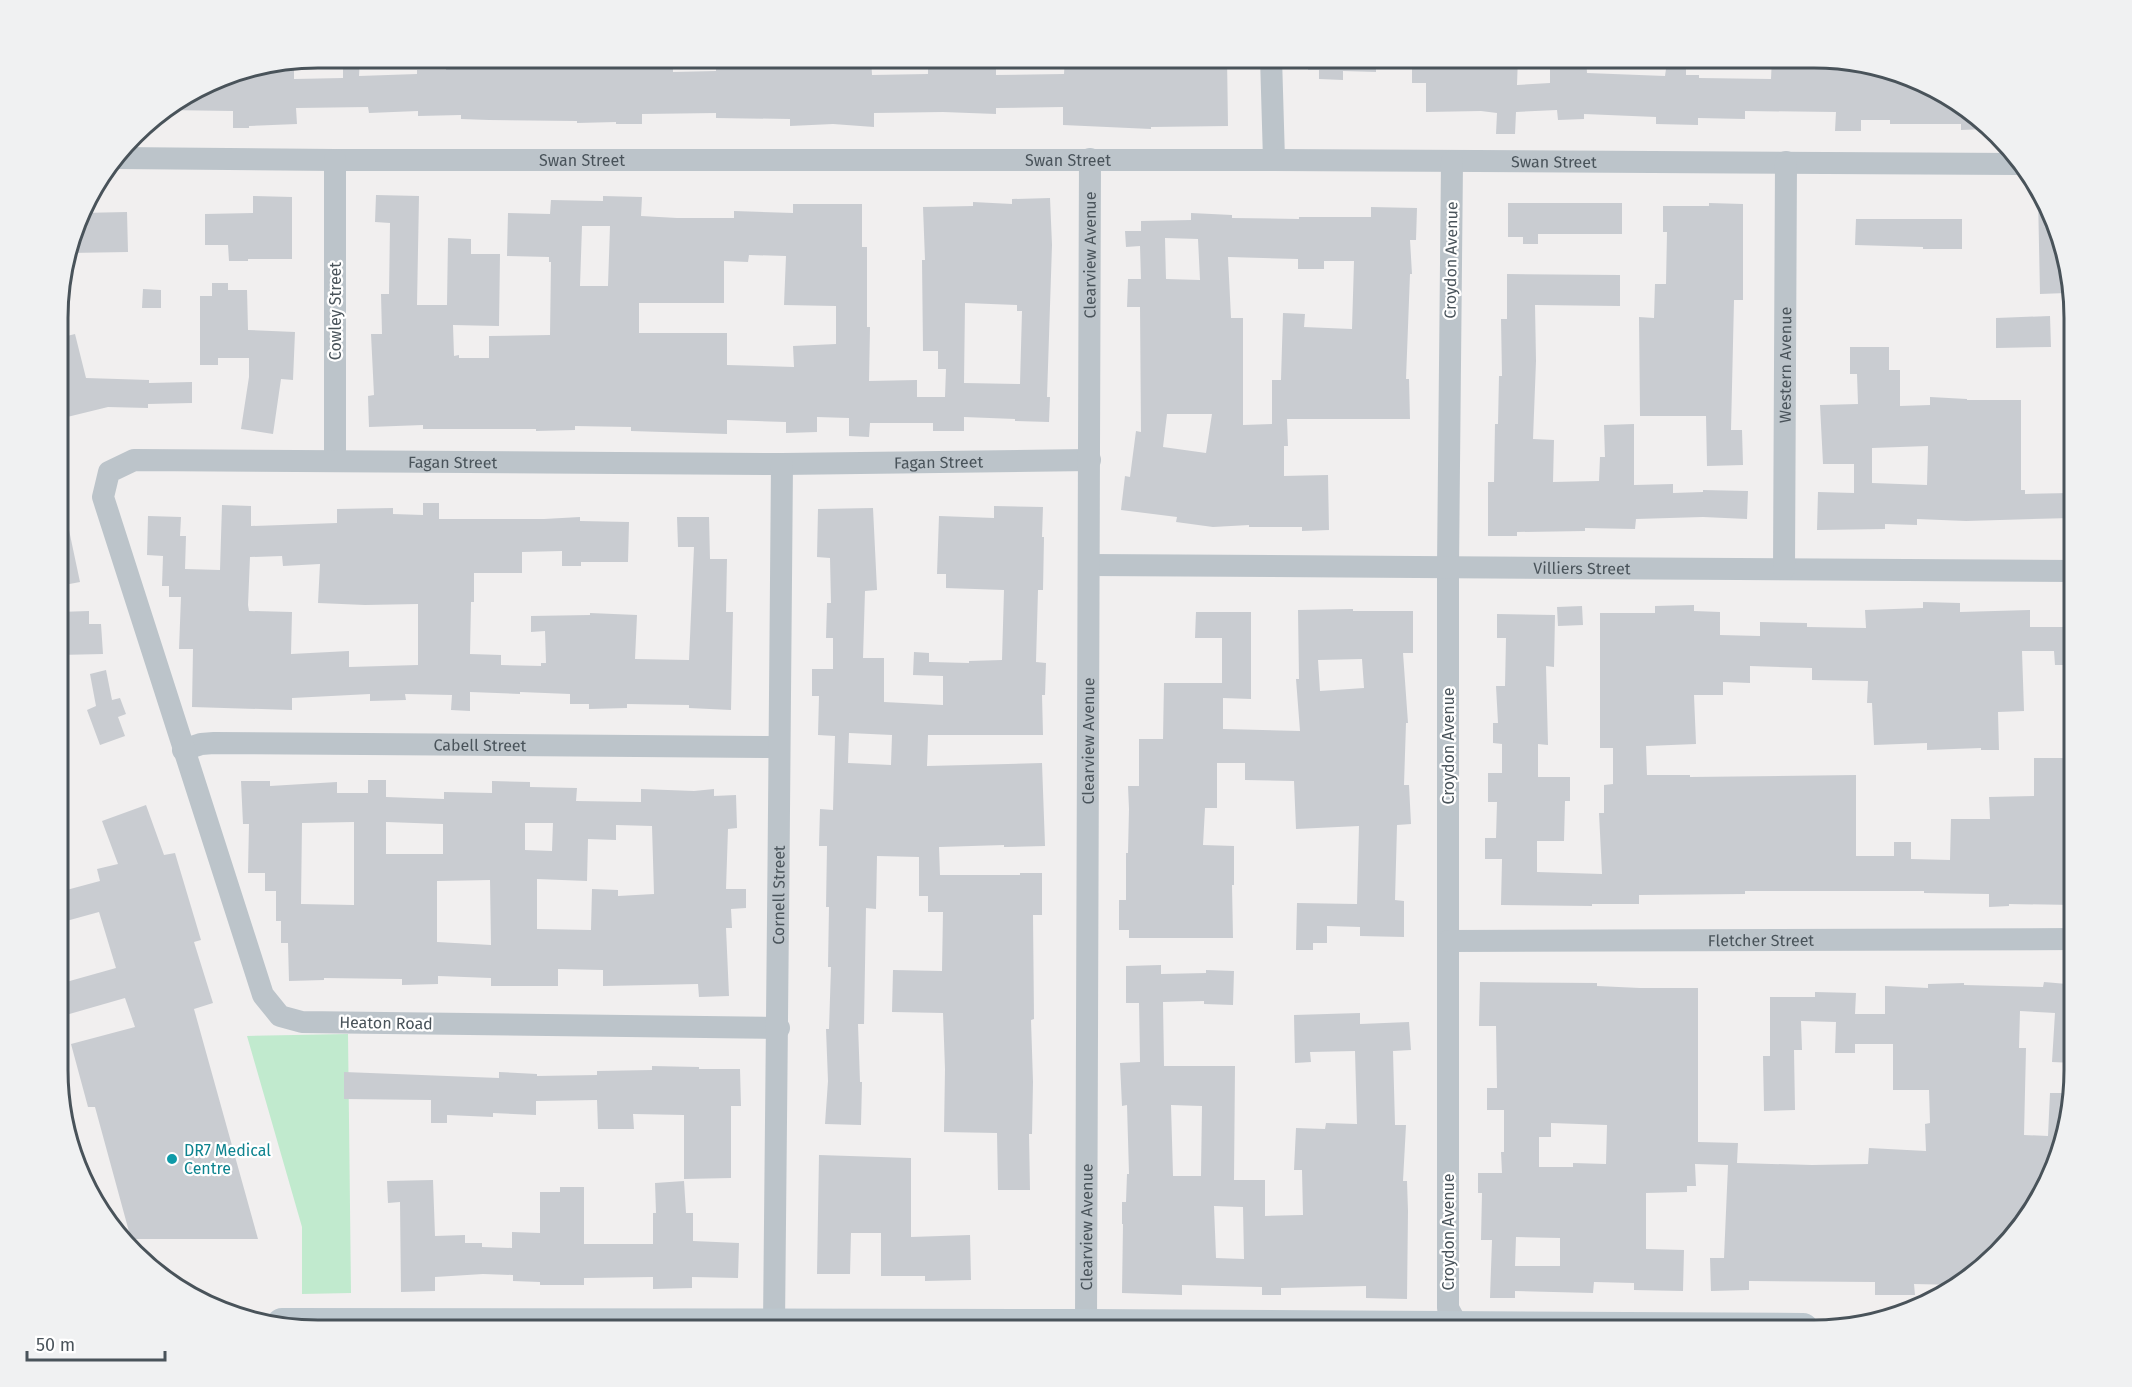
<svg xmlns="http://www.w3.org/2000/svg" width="2132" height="1387" viewBox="0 0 2132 1387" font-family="'Fira Sans',sans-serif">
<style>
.green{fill:#c1eace}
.building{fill:#c9ccd1;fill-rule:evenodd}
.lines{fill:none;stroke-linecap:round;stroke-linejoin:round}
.minor{stroke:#bcc4ca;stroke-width:22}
.secondary{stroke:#bcc7ce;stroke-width:32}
.culture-dot{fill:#0f9aa8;stroke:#fff;stroke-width:2}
.labels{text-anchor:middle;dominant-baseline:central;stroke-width:4.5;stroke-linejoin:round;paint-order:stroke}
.street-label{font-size:16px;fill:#49535a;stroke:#fff}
.culture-label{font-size:16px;fill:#0d838f;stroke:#fff;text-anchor:start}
.rim{fill:none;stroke:#49535a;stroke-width:3}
</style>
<rect width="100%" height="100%" fill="#f1efef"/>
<path class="green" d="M348 1034 351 1293 302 1294V1227L247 1036Z"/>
<path class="building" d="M343 57H360L359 76 417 74V70H446L447 57H527L526 63 579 61V57H598V63L600 64 647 63V60L673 59V72L716 71V57H871L872 75 928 74V57H996V75L1064 74 1065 57H1138L1137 63 1184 62V57H1227L1228 126 1151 127V129L1063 125V107L996 108V114L943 112 874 113V127L833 124 790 126V119L716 118V113L642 114V124H616V122L577 123V121L489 120 461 119V115L418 116V111L369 113 368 107 296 108 297 124 249 126V128H233V111L166 110 216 78 227 79V75L294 62V79L343 78Z
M1308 57H1376V72L1343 71V80L1319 79V70H1308Z
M1412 57H1518L1517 85 1550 83V57H1586L1587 73 1665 76 1666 69H1686V75H1699V78L1771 79 1772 57H1814L1898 71 1959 101 1985 129 1961 130V124H1890V120H1861V131H1835L1836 112 1745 111V119L1698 118V125L1656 124V117L1584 114V119L1558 120 1557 110 1516 112 1515 134H1496L1497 113 1481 111 1426 112V83H1412Z
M376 195 419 196 417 305H447L448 238 471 239V254H500L499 326 453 325 454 356 459 355V358H489V336L550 335 551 262H549V257L507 256 508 213 550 214 551 200 603 201V196L642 197 641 216 677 218H734V211L793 213V204H862V247H867V327H870L869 381 917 380V397H945L946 369H938V351H923L922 260H925L923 207 973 206V202L1012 204V199L1050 198 1052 245 1047 397H1050L1049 422 1015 421V419L964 417V431H933V423H870L869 437 849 436V418L817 417V432L786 433V422L727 420V434L631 431V427L575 426V430L536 431V429H423V425L369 427 368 396 374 395 371 334H382L381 294H389L390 223 375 222ZM582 226H610L608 286H580ZM749 255 786 256 784 305 836 306V344L793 346 794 367 727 365V333H639V303H724V261L748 262ZM965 303 1017 305V311H1022L1020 384 964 383Z
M2038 195H2042L2066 273V293L2040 294Z
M253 196 292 197V259H248V261H229L228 245H205V214L253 213Z
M1508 203H1622V234H1538V244H1523V237H1508Z
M1709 203 1743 204V300H1734L1731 430H1742L1743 465 1707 466 1706 416H1640L1639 317 1654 318 1655 284H1666L1667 232H1663V206H1709Z
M1371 207 1417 208 1416 240H1410L1412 274H1410L1406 379H1409L1410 419H1287L1288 446H1284V476L1328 475 1329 530 1302 531V527H1249V525L1213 527 1176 522 1177 517 1121 510 1125 476 1130 477 1136 431 1141 432 1140 307H1127L1128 279H1141L1140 246 1126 247 1125 231H1141V221L1191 220V213L1232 215V218L1299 219V217H1371ZM1165 238 1198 239 1200 280 1166 279ZM1228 257 1298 259V269H1324V261H1354L1352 329 1304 327 1305 314 1283 313 1281 380H1272V424L1243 425V318H1231ZM1167 414H1212L1206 453 1163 447Z
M127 212 128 252 69 253 81 213Z
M1856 219H1962V249H1923V247L1855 245Z
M1507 274 1620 275V306L1535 305 1536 361 1533 439 1554 440 1553 482 1599 481 1600 457H1605L1604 425 1634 424V485L1673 484V493L1703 492V490L1748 491 1747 519 1703 517 1636 519 1635 529 1585 528V531L1517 532V536H1488V482H1494L1495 424H1498L1499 376H1502L1501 319H1507Z
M212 283H228V290H247L248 330 295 332 293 380 281 379 273 434 241 429 249 377V358H218V365H200V296H212Z
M143 289 161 290V308H142Z
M2050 316 2051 347 1996 348V318Z
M75 334 86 378 149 380V383L192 382V403L148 404V408L108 407 59 419V338Z
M1850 347H1889V370H1900V406L1930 405V397L1967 399V400H2021V490H2025V494L2070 493 2071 518 1966 521 1917 519V525L1885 524V529L1817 530 1818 492 1854 493V464H1823L1820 405 1858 404 1857 374H1850ZM1928 446 1927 485 1872 483V448Z
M423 503H439V519H544L580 517V521L629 522 628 562H581V566H562V551L522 552V573H474V602H471L470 654 501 655V665L541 666V663H546L545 631 531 632V616L590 615V613L637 615 635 659 689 660 694 547H678L677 517H709L710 559H727L726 612H733L731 710 689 708V705L627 704V708L589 709V704H570V694L520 692V694L470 692V711L451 710 452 695 405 694 406 700 370 701V694L292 698V710L192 707 193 649H179L181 597H169V586H162L163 556 147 555 148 516 181 517 180 536H186L185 569 220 570 222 505 251 506V526L337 523V509L393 508V514L423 515ZM282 556 283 566 320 564 318 603 365 605 418 604V665L349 667V651L291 654 292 612 249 611 248 605 250 557Z
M994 506 1043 507 1042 537H1044L1043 590H1038L1036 662 1046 663 1045 695H1042L1043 735H928L927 766 1042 763 1045 846 1004 847V845L939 847 940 875H1020V873H1042V915H1033L1034 1019 1031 1020 1033 1082 1032 1134H1029L1030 1190H998L997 1133 944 1132 945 1069 943 1013 892 1012 893 970 942 971 943 912H928V896H919V857L877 856 876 909 866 908 864 1024H858L860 1082H862L861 1125 825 1124 828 1081 826 1029H829L831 967H828L829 907H826L827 846H819L820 809 833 810 835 736 818 735 819 696H812V669H833V638H826L827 603H831L830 558 817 557 818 509 873 508 877 590 865 591 863 658H884V702L943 705V676L913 675 914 652 929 653V662L969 663V661L1002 660 1004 590 946 588V574H937L939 516 994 518ZM849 733 892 735 891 765 848 763Z
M66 516 80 582 59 586V517Z
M1923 602 1960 603V612L2030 610V627H2074V665H2055L2054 651H2022L2024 711 1998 712 1999 750H1981V748L1927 750V743L1874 745 1872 703H1867L1868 681 1812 680V668L1750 666V683L1723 682V695H1694L1696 744 1646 746 1647 775H1690V777L1856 775V856H1894V842H1911V859L1950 860 1951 819H1990L1989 797 2034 796V758H2074V905L2009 904V906L1989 907V894L1924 893V891H1745V894L1639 895V904H1592V906L1501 905 1502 859H1485V838H1496L1497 802H1488V773H1502V744L1493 743V723H1498L1496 686H1505L1506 638H1497V614L1555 615 1554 667 1546 666 1548 745 1538 744V777H1570V801H1565L1564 841H1537V872L1602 874 1599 813H1604V785L1613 784V748H1600V613H1655V606L1694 605V611L1720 612V635L1760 636V622L1807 623V627L1866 628 1865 610 1923 608Z
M1582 606 1583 625 1558 626 1557 607Z
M1353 609V611H1413V653H1403L1408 723H1406L1404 785H1409L1411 824 1397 825 1395 900 1404 901V937L1360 936V927L1327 926V943H1313V950H1296L1297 903 1357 904 1359 826 1296 829 1294 781 1245 780V763H1217V808H1205L1203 845 1234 846V885H1232L1233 938H1129V930H1119V900H1126V853H1128L1129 809 1128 786H1139V739H1163L1164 683H1222V638H1195L1196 612H1251V699L1223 698V729L1300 731 1296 679H1299L1298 610ZM1362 659 1364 688 1320 691 1318 660Z
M89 611V624H101L103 654 59 655V612Z
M106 670 112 700 120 698 126 714 118 717 125 736 100 745 87 710 96 706 90 674Z
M368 780H386V797L444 799V792L492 793V781L530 782V787L577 788 576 801 641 802V789L694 791 714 789V796L736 795 737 828 728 829 726 889H746V908L731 909 732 928H726L729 996 699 997 698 984 603 986V970L558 969V986H491V978L438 976V984L402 985V979L324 978V980L289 981 288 943H281V921H276V891H265V873H248L249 824H243L241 781H270V786L337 782V793H368ZM354 822V905L301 904 302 823ZM386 822 443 824V854H386ZM525 823H553L552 851 525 850ZM616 825 652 826 654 894 618 896V890L592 889 591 930 537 929V879L587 881 588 839 616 840ZM490 880 491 945 437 942V881Z
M146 805 164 855 175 853 201 940 194 942 213 1003 194 1009 258 1239H131L95 1107H88L71 1044 135 1027 125 998 59 1017V984L116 968 99 912 59 923V892L100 881 97 869 118 864 102 821Z
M1161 965V974L1206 973V970L1234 971 1233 1005 1204 1004V1001L1163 1002 1164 1066H1235L1234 1180H1265V1216L1303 1215 1302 1170H1294L1296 1128 1325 1129 1326 1123 1357 1124 1355 1051 1310 1052 1311 1062 1295 1063 1294 1015 1360 1013V1024L1409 1022 1411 1050 1393 1051 1395 1125H1406L1403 1181H1407L1408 1211 1407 1299 1366 1298V1286L1281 1288V1295H1262V1287L1182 1285V1295L1122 1293 1123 1224H1122V1202H1126L1127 1174H1129L1127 1105 1122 1106 1120 1063 1140 1062 1139 1003H1126V966ZM1171 1105 1202 1106 1201 1176H1173ZM1214 1206 1243 1207 1244 1259 1216 1258Z
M1480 982 1597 983V986L1640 988H1698V1142L1738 1143 1737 1163 1812 1165 1868 1164 1869 1148 1926 1151 1925 1124 1930 1123 1929 1090H1893V1044H1855V1053H1835L1836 1022 1801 1021 1802 1050H1794L1795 1110 1764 1111 1763 1056H1770V997H1815V992L1856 993 1855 1014H1885V986L1928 988V984L1964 983V985L2043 987 2044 982 2067 984 2066 996H2074V1063L2052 1062 2055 1013 2020 1011 2019 1048H2026L2024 1135 2048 1136 2050 1093H2073L2061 1153 2031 1214 1956 1285 1914 1284 1915 1295H1875V1282L1749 1281V1290L1711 1291 1710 1258H1724L1728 1165 1695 1164 1696 1186H1687V1192L1646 1193V1249L1684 1250 1683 1291 1634 1290V1283L1594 1282 1593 1293 1515 1291V1298H1490L1492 1240H1481L1482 1193H1478V1173H1502L1501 1152H1504V1110H1487V1088H1497L1496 1026H1479ZM1551 1123 1607 1125 1606 1164 1573 1163V1167H1539V1137H1551ZM1516 1237 1560 1238V1266H1515Z
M652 1066 699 1067V1069H740L741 1106H731V1178L684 1179V1115L633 1114 634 1129H598L597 1100 536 1101V1115L493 1113V1117L447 1115V1123H431V1100L344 1099V1072L499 1078V1072L537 1074V1076L597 1075V1071L652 1070Z
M819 1155 911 1158V1237L970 1235 971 1280 925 1281V1276H881V1233H851L850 1274H817Z
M433 1180 435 1236 465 1235V1243H482V1247L512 1248V1232L540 1233V1192H560V1187H584V1244H653V1213H656L655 1183 684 1181 686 1213H693V1241L739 1243 738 1278 692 1277V1288L653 1289V1277L584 1278V1285H540V1282L513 1281V1275L483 1274 435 1277V1291L401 1292 400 1202 388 1203 387 1181Z"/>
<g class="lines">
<g class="minor">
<path d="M1271 57 1274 160"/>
<path id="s1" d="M118 158 335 160H1274L2018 164"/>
<path d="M1452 162 1448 567V1308L1460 1330"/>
<path d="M335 461V160"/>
<path id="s2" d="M1090 565 2074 571"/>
<path id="s3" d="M1784 569 1786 162"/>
<path id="s4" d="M183 750 201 744 214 743 778 747"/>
<path id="s5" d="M1449 941 2074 939"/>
<path id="s6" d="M779 1028 302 1022 280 1016 263 995 103 497 109 472 134 460 782 464 1090 460"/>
<path id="s7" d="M774 1325C779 1038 778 751 782 464"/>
<path id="s8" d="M1086 1325 1090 159"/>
</g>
<path class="secondary" d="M282 1324 1086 1325 1803 1329"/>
</g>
<circle class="culture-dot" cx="172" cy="1159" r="6"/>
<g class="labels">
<g class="street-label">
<text stroke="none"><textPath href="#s1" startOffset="950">Swan Street</textPath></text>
<text stroke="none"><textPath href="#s1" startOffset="464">Swan Street</textPath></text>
<text stroke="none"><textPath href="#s1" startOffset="1436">Swan Street</textPath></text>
<text stroke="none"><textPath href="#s8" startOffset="1070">Clearview Avenue</textPath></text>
<text transform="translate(1451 260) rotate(-89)">Croydon Avenue</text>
<text transform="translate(335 311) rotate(-90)">Cowley Street</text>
<text stroke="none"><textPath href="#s3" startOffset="204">Western Avenue</textPath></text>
<text stroke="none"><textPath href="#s6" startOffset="1422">Fagan Street</textPath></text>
<text stroke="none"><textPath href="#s6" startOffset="1908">Fagan Street</textPath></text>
<text stroke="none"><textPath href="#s2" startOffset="492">Villiers Street</textPath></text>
<text stroke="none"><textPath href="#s8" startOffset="584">Clearview Avenue</textPath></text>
<text stroke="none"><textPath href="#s4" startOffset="298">Cabell Street</textPath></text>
<text transform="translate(1448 746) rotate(-90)">Croydon Avenue</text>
<text stroke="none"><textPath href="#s7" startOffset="430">Cornell Street</textPath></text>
<text stroke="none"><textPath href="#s5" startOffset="312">Fletcher Street</textPath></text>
<text transform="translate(386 1023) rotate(1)">Heaton Road</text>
<text stroke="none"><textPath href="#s8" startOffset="98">Clearview Avenue</textPath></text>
<text transform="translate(1448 1232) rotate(-90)">Croydon Avenue</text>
</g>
<g class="culture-label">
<text x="184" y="1150">DR7 Medical<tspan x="184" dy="18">Centre</tspan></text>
</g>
</g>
<path d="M0 0H2132V1387H0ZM318 68H1814A250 250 0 0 1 2064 318V1070A250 250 0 0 1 1814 1320H318A250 250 0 0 1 68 1070V318A250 250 0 0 1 318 68Z" fill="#f0f1f2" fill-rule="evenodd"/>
<path class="rim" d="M318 68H1814A250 250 0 0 1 2064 318V1070A250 250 0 0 1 1814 1320H318A250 250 0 0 1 68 1070V318A250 250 0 0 1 318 68Z"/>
<path d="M27 1351v9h138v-9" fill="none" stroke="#49535a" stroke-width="3"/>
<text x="36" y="1351" font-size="18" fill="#49535a" stroke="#ffffff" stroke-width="4.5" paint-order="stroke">50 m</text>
</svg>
